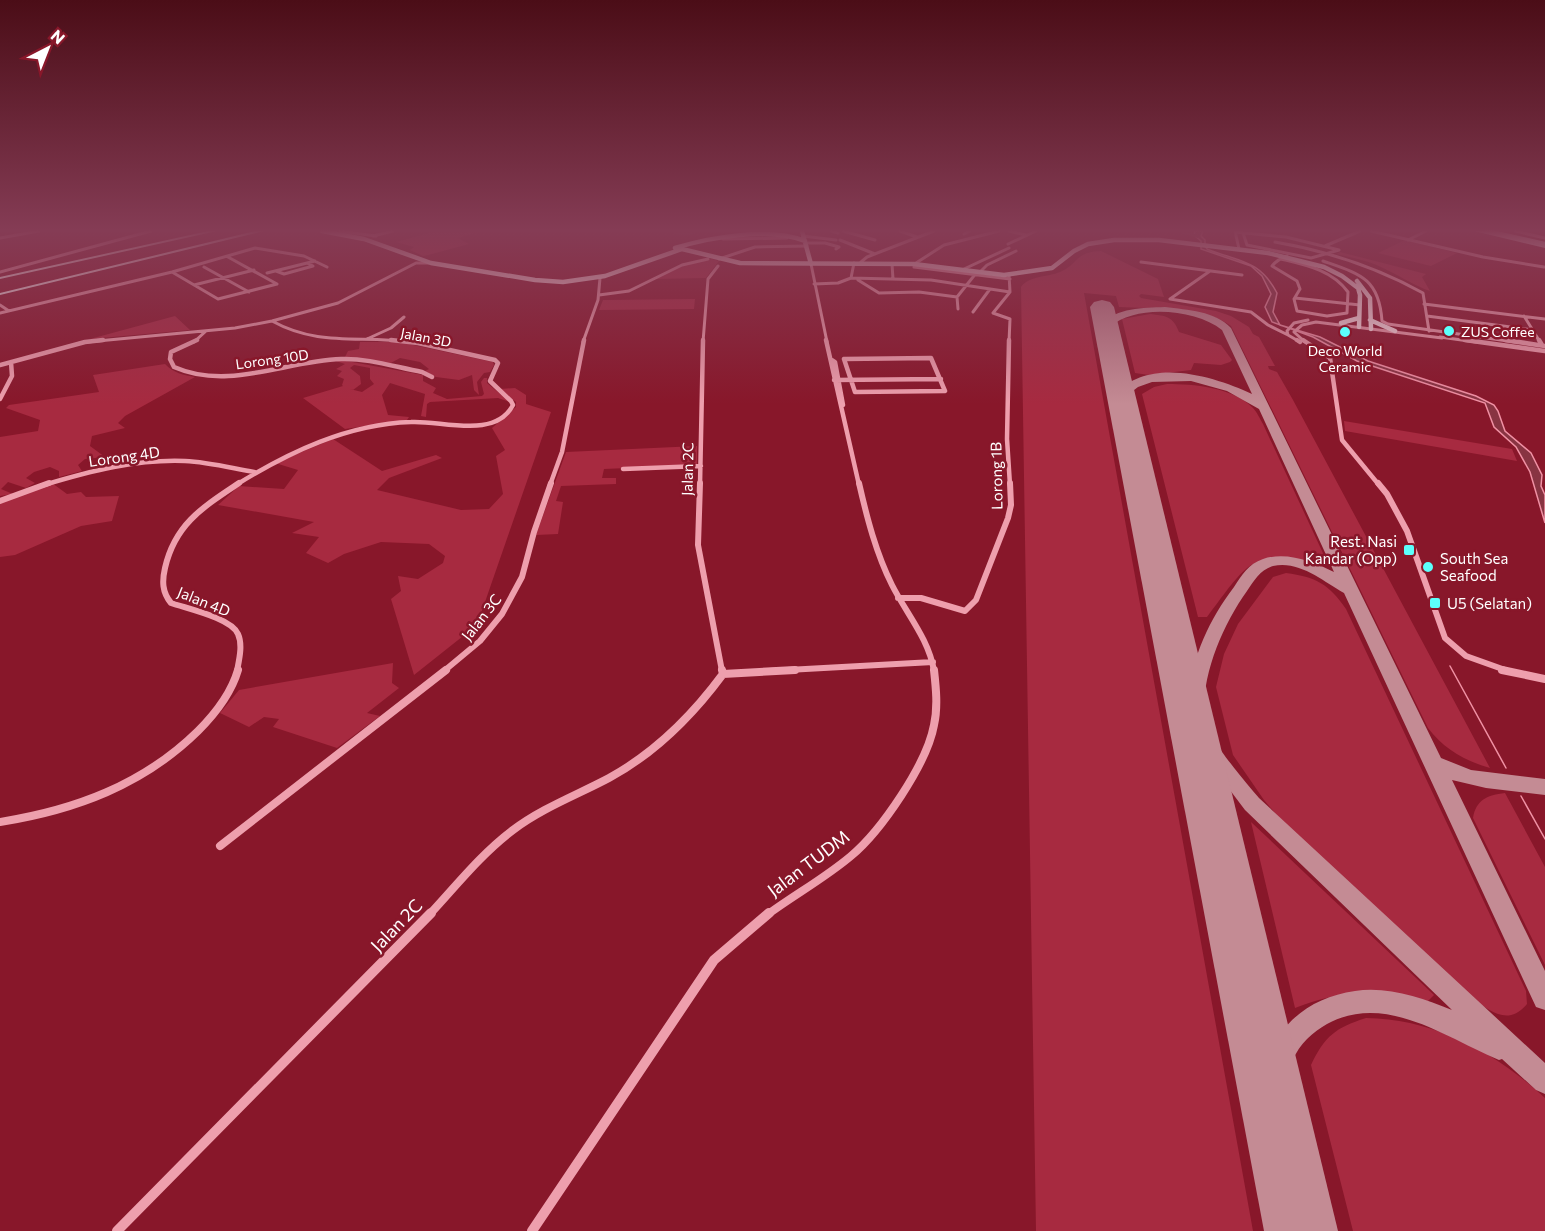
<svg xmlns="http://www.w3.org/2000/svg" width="1545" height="1231" viewBox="0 0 1545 1231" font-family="Commissioner,sans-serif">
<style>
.green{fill:#a72a40;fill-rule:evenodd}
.water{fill:#883442;stroke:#f091a4;stroke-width:1.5}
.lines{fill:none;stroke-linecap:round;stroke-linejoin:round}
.stream{stroke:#f091a4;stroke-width:1.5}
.river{fill:#883442;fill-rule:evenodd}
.taxiway{fill:#c48b94;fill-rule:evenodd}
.runway{fill:#c48b94;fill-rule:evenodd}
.minor-far4{stroke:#ee9fad;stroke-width:3}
.minor-far3{stroke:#ee9fad;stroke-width:4.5}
.minor-far2{stroke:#ee9fad;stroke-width:6}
.minor-far1{stroke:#ee9fad;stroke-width:8}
.minor{stroke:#ee9fad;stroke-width:10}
.major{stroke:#ffe6e9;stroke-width:4.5}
.highway{fill:#fff;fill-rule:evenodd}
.highway-bridge{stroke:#fff;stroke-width:4.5}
.poi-dot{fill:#5cfffc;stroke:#88172a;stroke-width:2}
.labels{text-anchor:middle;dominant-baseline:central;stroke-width:5;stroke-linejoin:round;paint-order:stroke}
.far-poi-label{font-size:14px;fill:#fff;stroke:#88172a;text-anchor:start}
.far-street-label{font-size:14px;fill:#fff;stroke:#88172a}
.street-label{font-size:15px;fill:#fff;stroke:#88172a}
.poi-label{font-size:15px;fill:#fff;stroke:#88172a;text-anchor:start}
.near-street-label{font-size:18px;fill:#fff;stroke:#88172a}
</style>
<rect width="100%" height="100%" fill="#88172a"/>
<path class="green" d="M437 231H481L458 238 469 244 428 255 423 256 410 250 414 247 396 242Z
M1405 240 1457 253 1431 266 1378 253Z
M1101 251 1158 279 1164 297 1141 294 1139 296 1141 298 1216 311 1231 316 1249 327 1253 334 1259 337 1275 366H1268L1269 369 1277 372 1293 400 1490 768C1465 761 1444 749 1428 728L1231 326C1205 306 1151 309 1119 307L1116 296 1084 293 1253 1231H1036L1021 287C1028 276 1048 277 1060 272 1079 264 1074 252 1101 251Z
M1340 252 1426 274 1422 277 1430 291C1415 286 1402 277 1387 270 1371 261 1354 258 1336 254Z
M712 259 719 261 706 278 653 279 686 264Z
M695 299 694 309 599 310 603 300Z
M1150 314C1166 316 1173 316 1179 332L1221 345 1232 360 1230 362 1221 365 1194 363 1191 370 1149 375 1135 373 1122 319Z
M175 316 190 330 90 339Z
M360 342H399L493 362 494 365 490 372 484 373 477 382 479 395 474 390 472 375 459 380 436 377 425 371 429 369 420 362 400 358 387 365 344 359 348 351 359 349Z
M341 360 423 375V381L436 388 433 393 447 399 482 396 484 394 481 382 484 378H487V383L510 402 498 398 430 402 427 404 426 417 421 416 425 394 390 383 382 395 388 415 409 417 407 420 345 429 303 398 343 386 342 385 344 379 337 376 342 371 336 369 345 364 336 361ZM354 365 370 368V379L374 384 362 392 350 389 353 390 361 384 360 376 350 368Z
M165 364C173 373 184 375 195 377L125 416 118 423 125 428 92 436 90 446 105 457 85 459 78 465 82 471 59 477V471L50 467 34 472 26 478 35 483 26 488 8 482 1 489 13 494 0 496V437L38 431 40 420 6 408 9 405 99 392 93 375Z
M1167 384C1193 384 1233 387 1253 408 1257 412 1260 419 1263 424L1328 564 1322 567C1251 545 1247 565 1207 617H1198L1142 394 1154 387Z
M515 388 526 395V404L551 412 477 625 414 675 391 599 401 591 398 576 418 579 443 563 445 556 429 544 381 542 344 554 328 563 306 553 319 537 292 533 314 522 218 505 239 486 284 489 298 470 275 463 333 439 382 471 436 455 442 458 389 478 377 490 461 510 489 509 503 494 496 456 505 450 492 428 516 407V402L500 389Z
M1344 421 1512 449 1517 461 1345 431Z
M697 446V465L604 469 602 478H616V484L561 486 556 501 563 502 558 534 536 535 566 452Z
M52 483 67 494 81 492 86 497 119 496 112 521 81 526 15 555 0 557V503Z
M1286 573C1316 577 1329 584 1346 609L1526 991 1527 1004C1508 1026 1492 1012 1471 998L1293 834 1264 800 1233 755 1216 687 1224 654 1238 624 1273 577Z
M393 663 392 683 399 688 367 713 380 716 337 748 273 727 279 719 264 717 249 727 220 713 239 690Z
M1505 793 1545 867V965L1473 818C1476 800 1487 795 1505 793Z
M1251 822 1434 995 1427 1002C1376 992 1345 988 1295 1008Z
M1366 1018C1435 1019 1495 1052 1545 1098V1231H1353L1311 1065C1325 1036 1335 1028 1366 1018Z"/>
<path class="water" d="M1195 231H1203L1201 236 1205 240V246L1207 249C1239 262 1259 259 1277 293L1273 312 1280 325 1320 337 1368 361 1476 396 1494 405 1498 411 1505 431 1531 453 1542 475 1541 486 1545 495V523L1530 472 1516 447 1494 427 1485 403 1357 361 1313 337 1272 322 1265 307 1271 294 1262 276 1251 266 1201 249V241L1194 235Z"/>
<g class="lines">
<path class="stream" d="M1450 666 1506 768
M1521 796 1545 839"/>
<path class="river" d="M666 231H703L685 236Z
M1123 231H1156L1154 233Z
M1174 231H1185L1201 236 1198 238Z"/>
<path class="taxiway" d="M1165 307C1188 310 1215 311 1231 328L1441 758 1471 770 1545 779V795L1486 788 1452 780 1545 971V1010L1536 1007 1344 593C1323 581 1299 560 1273 566 1260 570 1254 581 1247 591 1222 626 1201 676 1204 719 1205 735 1248 785 1259 798L1545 1063V1094L1536 1090 1502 1059 1499 1060C1446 1038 1386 992 1327 1024 1313 1032 1299 1044 1293 1060 1283 1087 1300 1117 1290 1141L1280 1145 1270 1141C1265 1128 1263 1115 1263 1101 1259 1042 1297 999 1355 991 1388 986 1422 998 1452 1010L1245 810 1208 761 1178 703 1180 698 1188 697C1193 655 1209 620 1234 587 1242 575 1248 564 1263 559 1287 551 1314 562 1334 572L1259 409 1227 391 1191 381 1152 382 1138 387 1125 397H1117L1115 395C1148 356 1213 376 1252 394L1222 330C1195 309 1136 304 1110 327L1101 325C1117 307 1143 308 1165 307Z"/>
<path class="runway" d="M1102 300 1110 302 1114 307 1338 1231H1264L1090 307 1094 302Z"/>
<path class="minor-far4" d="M340 231 376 236
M831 231 838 233
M843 231 875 240
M900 231 917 237
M1009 231 1026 235
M1235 231 1239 249
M1371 231 1483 257 1544 267
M1515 231 1545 238
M1235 232 1286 237 1339 250
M1243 233 1247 245 1311 258 1339 250
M964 234 970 231
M373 236 393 231
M803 236 836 240
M0 238 39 231
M723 239 787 238
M840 240 875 254
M1408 240 1426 231
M1275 242C1328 251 1376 267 1423 293L1429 331
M806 243H825L839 247 836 249
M1008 244 1036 231
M1325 246 1360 231
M228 257 277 284
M719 259 755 247 807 246
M1281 259C1306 265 1332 270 1348 292L1347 313 1327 316 1297 311 1294 299 1300 289 1297 281 1272 266C1276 261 1281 258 1287 256
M1323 261C1360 274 1379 278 1382 321L1388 324 1515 342
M861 262 867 257 934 231
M1141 262 1242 275
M916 263 944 245 999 231
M811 264 827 342
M892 264 893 279
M204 267 249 292
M914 267 1010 279
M964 269 1009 248
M276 271 284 274 313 266 307 263
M981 271 987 265 1016 251
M1210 271 1170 299 1251 312 1268 325 1288 335
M0 272 151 231
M172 272 218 299 277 284
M267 273 315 261
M1009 274 1010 292 993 313 1010 319 1009 342
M851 278 931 280 1010 292
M858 280 879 293 919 292 957 297
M814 284 838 283 851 278 854 263
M194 285 254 270
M599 295 629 291 682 265 708 259
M1295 298 1360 305
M1424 304 1545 319
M0 305 9 311
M958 309 957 297 977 272
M973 312 990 289
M0 313 172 272 255 248 304 256 327 267
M1427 316 1533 330
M1524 316 1540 342
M272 321C319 347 360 335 410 342
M1440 337 1476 342
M367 339 391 328 404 317
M401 341 413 335
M87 342 235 328 272 321 338 303 416 263H430
M194 342 206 331
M583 342 598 300 600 278
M703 342 708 279 718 266
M1300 342 1288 335 1287 331 1294 323 1308 320
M1305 342 1294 332 1302 325 1316 322 1442 338"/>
<path class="minor-far3" d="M197 340 171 352 170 359 174 367C229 391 284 361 341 359 368 358 395 367 422 372L432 377
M826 340 859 485
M1009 340 1007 439 1010 485
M1297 340 1300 342
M1303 340 1330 358 1342 440 1379 485
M1465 340 1545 351
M1505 340 1545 346
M1539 340 1542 345
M931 358 945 391 855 392 844 359Z
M832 360 835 362 843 405
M0 365 85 342 103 340
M834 380 941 379
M0 399 12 376 11 362
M623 469 701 466
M44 485C90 471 137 459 185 461 208 462 231 468 254 472
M236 485C289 452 348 424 411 422 441 420 495 440 513 405L511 401 490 381 498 363 495 360 418 343 391 340
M550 485 562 452 584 340
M700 485 703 340"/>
<path class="minor-far2" d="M700 483 698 545 722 671
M859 483C867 518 876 553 892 585 906 613 929 639 934 671
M1378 483 1387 494 1407 531 1445 638 1466 656 1508 671
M0 501 49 483
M898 598H921L965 611 976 600 1008 518 1011 505 1010 483
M237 671C239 660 243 645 238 634 231 618 188 609 171 603 162 592 162 581 165 568 175 524 203 507 239 483
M444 671 480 641 502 614 522 577 534 532 551 483
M769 671 933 662"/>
<path class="minor-far1" d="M1502 670 1545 679
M723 674 795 670
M0 822C75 810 143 785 198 731 216 713 231 694 238 670
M220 846 446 670
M429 915C456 886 481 854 513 830 542 808 577 795 609 778 655 753 692 716 723 674L722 670
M767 915C794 895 825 878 851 856 881 831 927 764 934 725 938 707 936 688 934 670"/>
<path class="minor" d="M117 1231 431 913
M532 1231 714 960 769 913"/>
<path class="major" d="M322 231 364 239 431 263 535 280 563 282 605 276 682 249 740 263 914 264 1004 275 1052 268 1074 251 1088 244 1114 240H1159L1268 253 1324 267 1342 276 1358 288 1360 295 1359 327
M802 231 811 264
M675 248C711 237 769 227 805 241
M1357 281 1370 298 1371 329
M1370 320 1395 331
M1341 323 1359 318"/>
<path class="highway" d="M208 231H217L0 279V277Z
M255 231H264L0 295V293Z
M1483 231 1545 246V248L1474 231Z"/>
<path class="highway-bridge" d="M1487 231 1545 244"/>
</g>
<linearGradient id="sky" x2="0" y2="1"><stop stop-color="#4b0d17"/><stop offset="0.57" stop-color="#853c55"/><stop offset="1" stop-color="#853c55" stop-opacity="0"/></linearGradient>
<rect width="1545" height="404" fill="url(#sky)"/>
<g class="poi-dot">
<circle cx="1449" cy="331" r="6"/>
<circle cx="1345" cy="332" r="6"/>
<rect x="1403" y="544" width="12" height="12" rx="3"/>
<circle cx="1428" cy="567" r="6"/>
<rect x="1429" y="597" width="12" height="12" rx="3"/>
</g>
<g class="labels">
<g class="far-poi-label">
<text x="1461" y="331">ZUS Coffee</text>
<text x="1345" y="350" text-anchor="middle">Deco World<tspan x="1345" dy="16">Ceramic</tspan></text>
</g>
<g class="far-street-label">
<text transform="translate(426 337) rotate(11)">Jalan 3D</text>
<text transform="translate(272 359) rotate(-8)">Lorong 10D</text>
</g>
<g class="street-label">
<text transform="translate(124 456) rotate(-8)">Lorong 4D</text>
<text transform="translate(687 469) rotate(-89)">Jalan 2C</text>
<text transform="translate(996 476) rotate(-91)">Lorong 1B</text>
<text transform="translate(204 601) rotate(22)">Jalan 4D</text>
<text transform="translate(481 617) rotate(-52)">Jalan 3C</text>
</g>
<g class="poi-label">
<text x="1397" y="541" text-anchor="end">Rest. Nasi<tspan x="1397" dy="17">Kandar (Opp)</tspan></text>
<text x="1440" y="558">South Sea<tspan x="1440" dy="17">Seafood</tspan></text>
<text x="1447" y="603">U5 (Selatan)</text>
</g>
<g class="near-street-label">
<text transform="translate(808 863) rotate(-37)">Jalan TUDM</text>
<text transform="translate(396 925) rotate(-46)">Jalan 2C</text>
</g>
</g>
<g transform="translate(48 48) rotate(42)" stroke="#88172a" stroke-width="4.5" paint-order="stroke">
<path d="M0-4.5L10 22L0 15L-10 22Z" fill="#ffffff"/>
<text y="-9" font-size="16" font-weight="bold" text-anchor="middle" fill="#ffffff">N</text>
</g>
</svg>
